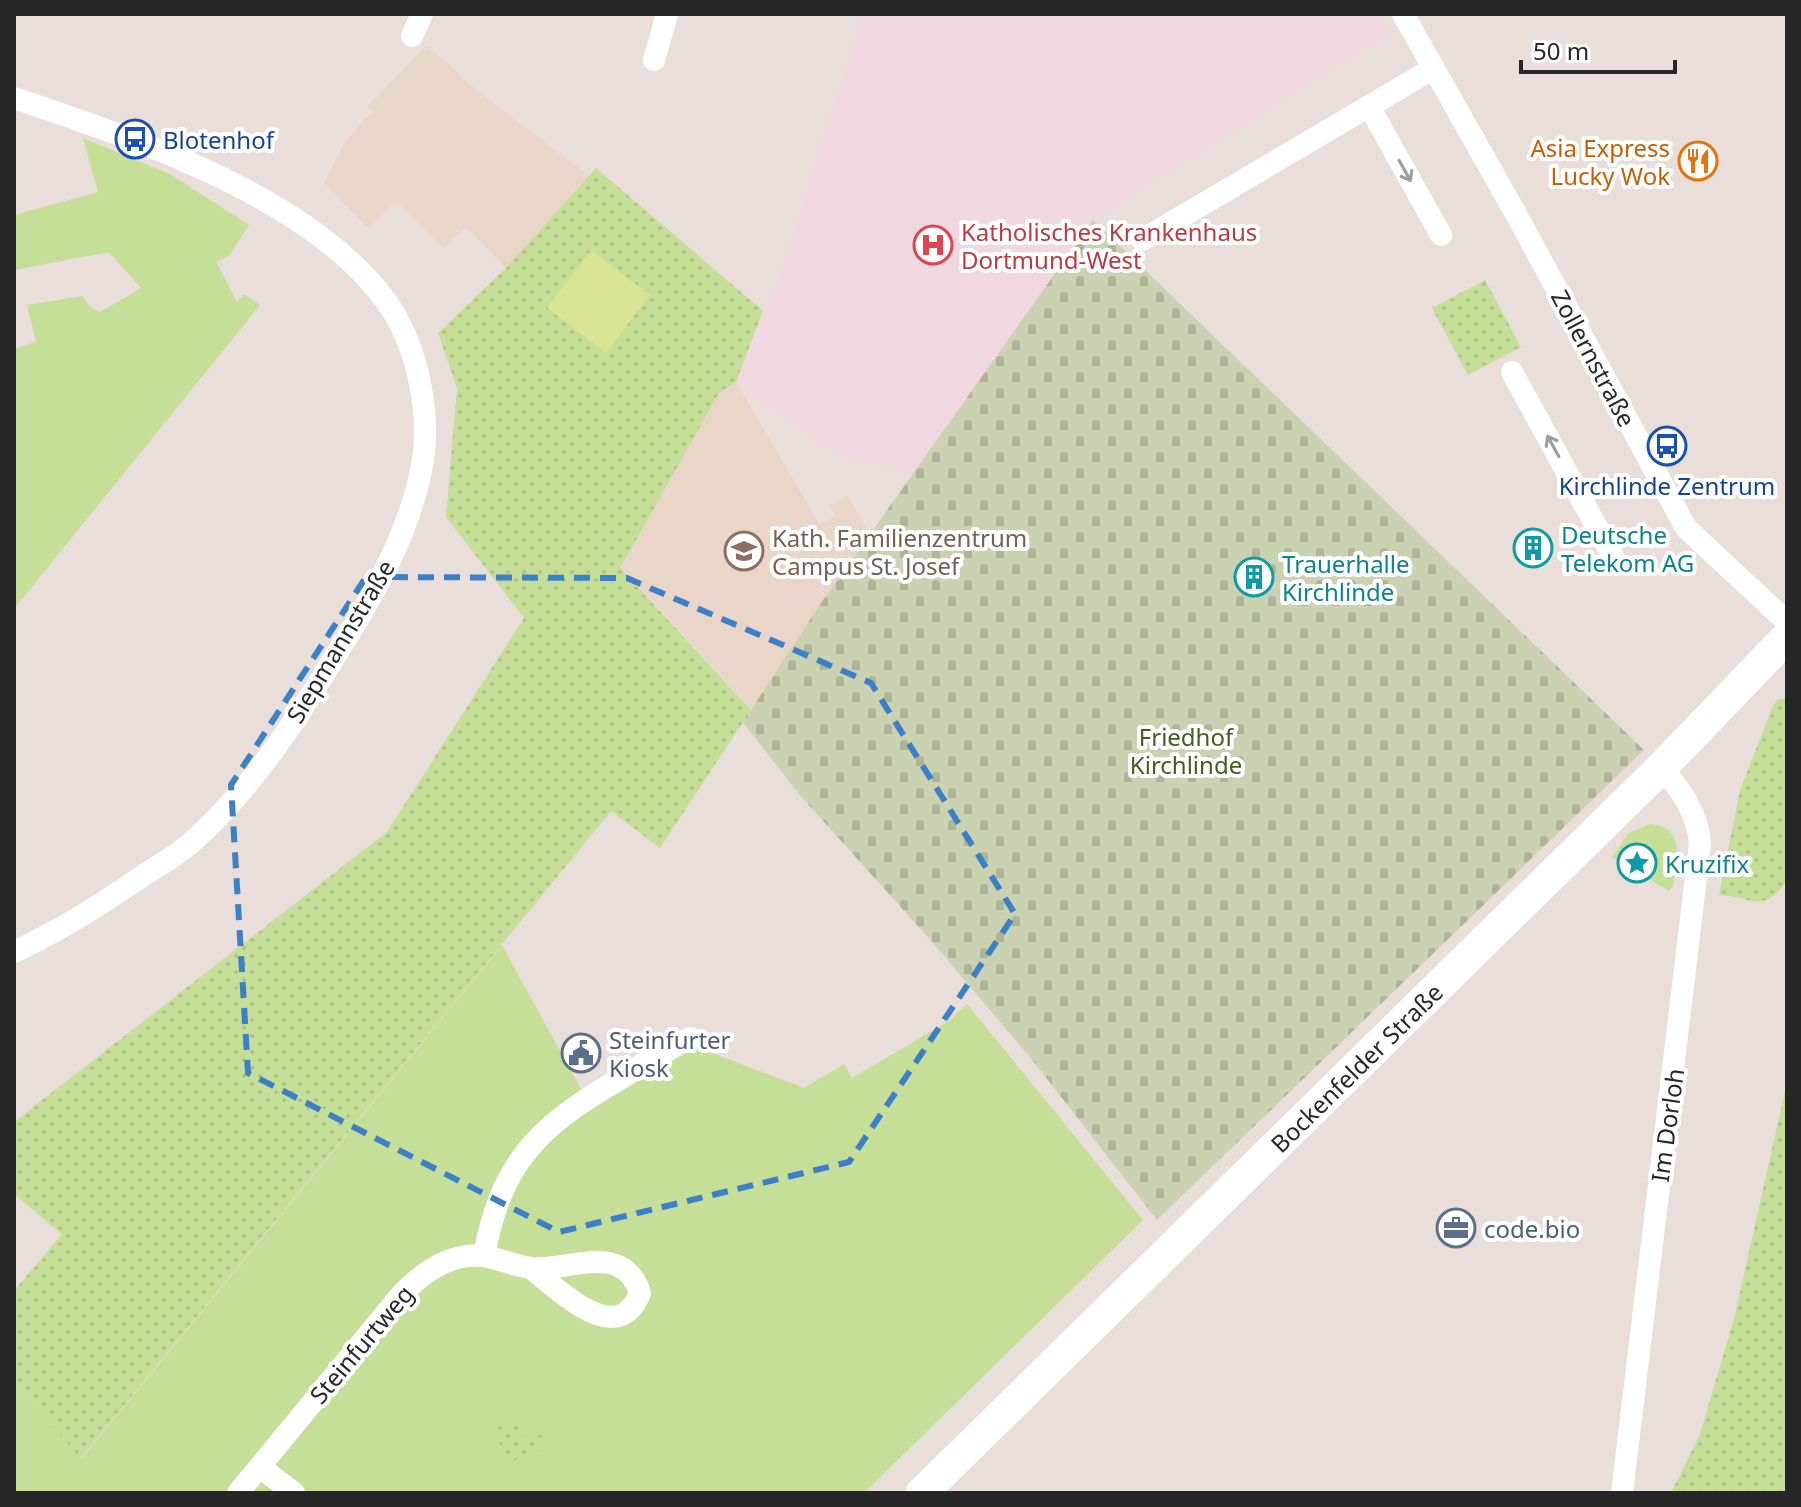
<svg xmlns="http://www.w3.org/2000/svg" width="1801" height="1507" viewBox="0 0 1801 1507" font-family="'Noto Sans',sans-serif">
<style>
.education{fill:#ead6c9}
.medical{fill:#f0d7e0}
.grass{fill:#c5de98}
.cemetery{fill:url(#cemetery-stones)}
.park{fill:url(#park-dots)}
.pitch{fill:#dbe494}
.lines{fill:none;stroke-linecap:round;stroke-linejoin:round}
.street{stroke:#fff;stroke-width:22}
.secondary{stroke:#fff;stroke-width:32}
.oneway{stroke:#9e9e9e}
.marked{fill:none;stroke:#3c80c7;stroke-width:6;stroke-dasharray:16 10;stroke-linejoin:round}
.labels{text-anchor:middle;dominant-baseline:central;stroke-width:8;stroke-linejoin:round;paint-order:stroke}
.transit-label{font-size:24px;fill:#164399;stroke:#fff;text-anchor:start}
.food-label{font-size:24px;fill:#c56008;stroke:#fff;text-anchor:end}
.health-label{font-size:24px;fill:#be3a42;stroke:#fff;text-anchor:start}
.street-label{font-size:24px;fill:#272727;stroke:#fff}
.culture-label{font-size:24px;fill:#0d838f;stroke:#fff;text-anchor:start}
.education-label{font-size:24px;fill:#785e54;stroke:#fff;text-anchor:start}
.park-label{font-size:24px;fill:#3f5f1d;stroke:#fff}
.service-label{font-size:24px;fill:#4e5e75;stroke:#fff;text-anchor:start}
</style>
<defs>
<pattern id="cemetery-stones" width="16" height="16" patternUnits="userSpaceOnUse" patternTransform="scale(2)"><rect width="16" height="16" fill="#cbd2b1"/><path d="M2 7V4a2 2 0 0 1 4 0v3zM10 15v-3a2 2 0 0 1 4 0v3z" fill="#aeb498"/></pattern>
<pattern id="park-dots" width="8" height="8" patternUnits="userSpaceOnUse" patternTransform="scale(2)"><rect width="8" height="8" fill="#c5de98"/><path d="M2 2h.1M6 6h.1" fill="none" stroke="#a9be83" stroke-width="1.8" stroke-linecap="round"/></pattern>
</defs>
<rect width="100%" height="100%" fill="#e9ded9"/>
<path class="education" d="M427 46 462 76 461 78 589 176 506 268 466 227 443 249 396 202 369 229 324 183 344 144 371 112 367 107Z
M736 382 820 525 835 516 829 506 847 495 870 534 751 710 702 654 620 568 719 393Z"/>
<path class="medical" d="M862 14H1379L1390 33 1093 220 913 474 834 453 736 382 782 269Z"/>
<path class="grass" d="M83 138 170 174 249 225 229 256 216 262 237 302 244 294 260 305 14 609V349L36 342 27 305 82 296 90 307 100 312 141 288 109 252 14 270V215L98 192Z
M1650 824C1687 828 1676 859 1673 886L1669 891 1612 857 1629 833Z
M502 945 592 1109 696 1047 804 1088 844 1064 852 1078 949 1021 967 1004 1143 1220 864 1493H14V1384L82 1458Z"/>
<path class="cemetery" d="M1093 220 1644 750 1157 1220 1034 1062 934 944 798 793 743 722 819 606Z"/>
<path class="park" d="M596 168 763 311 736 382 719 393 620 568 751 710 660 848 611 811 81 1458 14 1384V1291L62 1234 14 1194V1122L387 832 524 618 446 517 457 388 438 333 506 268Z
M1485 280 1521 347 1468 375 1432 308Z
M1778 699H1787V880C1764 915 1753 897 1719 895L1740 790 1773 706Z
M1787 1082V1493H1671L1700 1434 1734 1319Z
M517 1420 524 1440 541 1435 545 1446 541 1450 507 1463 494 1428Z"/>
<path class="pitch" d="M591 250 650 295 606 353 547 308Z"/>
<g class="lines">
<path class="street" d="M1403 14 1516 214 1686 528 1787 622
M412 36 422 14
M654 60 667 14
M14 98C135 139 308 195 386 301 415 341 429 403 424 452 416 518 381 582 347 637 302 711 256 785 191 843 177 855 160 865 144 875 100 905 63 929 14 952
M1369 106 1441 235
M1142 240 1434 68
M1512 372 1617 564
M484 1256C501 1163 537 1128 616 1081 640 1066 665 1049 691 1038
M260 1467 294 1493
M238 1493 401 1295C424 1271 454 1250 488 1257 502 1260 517 1266 531 1268 569 1272 623 1240 640 1293 618 1350 559 1290 531 1268
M1622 1493 1700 844C1698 813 1681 791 1662 767"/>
<path class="secondary" id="s1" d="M922 1493 1662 767 1787 637"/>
</g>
<defs><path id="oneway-shaft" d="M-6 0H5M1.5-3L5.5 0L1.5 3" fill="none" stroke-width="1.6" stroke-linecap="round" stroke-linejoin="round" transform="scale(2)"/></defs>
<g class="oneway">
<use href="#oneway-shaft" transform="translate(1405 171) rotate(61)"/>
<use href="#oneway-shaft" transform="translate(1553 446) rotate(-119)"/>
</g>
<path class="marked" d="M366 577 627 578 871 683 1015 914 849 1162 559 1232 248 1073 231 785Z"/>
<defs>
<g id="bus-ring" transform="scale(2)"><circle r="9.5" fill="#fff" stroke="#1a4fb4" stroke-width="1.5"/><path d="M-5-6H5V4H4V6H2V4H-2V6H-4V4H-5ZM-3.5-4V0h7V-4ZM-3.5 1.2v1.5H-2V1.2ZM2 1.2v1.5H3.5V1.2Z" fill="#1a4fb4"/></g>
<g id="restaurant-ring" transform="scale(2)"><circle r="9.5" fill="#fff" stroke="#e8710a" stroke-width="1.5"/><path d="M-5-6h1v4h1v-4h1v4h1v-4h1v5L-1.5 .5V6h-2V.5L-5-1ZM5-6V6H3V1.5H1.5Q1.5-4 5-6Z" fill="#e8710a"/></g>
<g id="hospital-ring" transform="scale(2)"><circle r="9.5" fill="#fff" stroke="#e0444e" stroke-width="1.5"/><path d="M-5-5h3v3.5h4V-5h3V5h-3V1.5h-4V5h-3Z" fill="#e0444e"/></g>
<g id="building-ring" transform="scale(2)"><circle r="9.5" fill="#fff" stroke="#0f9aa8" stroke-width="1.5"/><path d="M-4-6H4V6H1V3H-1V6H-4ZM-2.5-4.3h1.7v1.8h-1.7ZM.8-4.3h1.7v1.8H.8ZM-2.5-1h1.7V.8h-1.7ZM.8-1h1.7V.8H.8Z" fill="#0f9aa8"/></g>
<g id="school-ring" transform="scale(2)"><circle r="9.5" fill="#fff" stroke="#8d6e63" stroke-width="1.5"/><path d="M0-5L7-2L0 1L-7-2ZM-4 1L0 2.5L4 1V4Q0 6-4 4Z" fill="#8d6e63"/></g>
<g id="sight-ring" transform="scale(2)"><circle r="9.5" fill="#fff" stroke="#0f9aa8" stroke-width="1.5"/><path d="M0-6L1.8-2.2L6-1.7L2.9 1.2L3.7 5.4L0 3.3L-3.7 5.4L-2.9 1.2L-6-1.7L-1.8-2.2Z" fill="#0f9aa8"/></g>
<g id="civic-ring" transform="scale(2)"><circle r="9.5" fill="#fff" stroke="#5c6f8a" stroke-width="1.5"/><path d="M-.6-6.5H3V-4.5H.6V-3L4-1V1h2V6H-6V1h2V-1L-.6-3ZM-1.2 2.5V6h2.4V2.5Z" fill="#5c6f8a"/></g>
<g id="office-ring" transform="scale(2)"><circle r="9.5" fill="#fff" stroke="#5c6f8a" stroke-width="1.5"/><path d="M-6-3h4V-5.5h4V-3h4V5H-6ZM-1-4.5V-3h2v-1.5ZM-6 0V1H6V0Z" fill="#5c6f8a"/></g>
</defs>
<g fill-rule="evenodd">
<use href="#bus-ring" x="135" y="139"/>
<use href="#restaurant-ring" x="1698" y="161"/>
<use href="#hospital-ring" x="933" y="245"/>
<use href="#bus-ring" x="1667" y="446"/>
<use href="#building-ring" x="1533" y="548"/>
<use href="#school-ring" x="744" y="551"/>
<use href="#building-ring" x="1254" y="577"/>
<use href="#sight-ring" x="1637" y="863"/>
<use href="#civic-ring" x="581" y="1053"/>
<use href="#office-ring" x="1456" y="1228"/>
</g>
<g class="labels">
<g class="transit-label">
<text x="163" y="139">Blotenhof</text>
<text x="1667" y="485" text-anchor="middle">Kirchlinde Zentrum</text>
</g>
<g class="food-label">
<text x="1670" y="147">Asia Express<tspan x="1670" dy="28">Lucky Wok</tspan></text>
</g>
<g class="health-label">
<text x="961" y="231">Katholisches Krankenhaus<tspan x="961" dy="28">Dortmund-West</tspan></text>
</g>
<g class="street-label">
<text transform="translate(1594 358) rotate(62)">Zollernstraße</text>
<text transform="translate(340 641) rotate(-59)">Siepmannstraße</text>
<text stroke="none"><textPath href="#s1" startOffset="608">Bockenfelder Straße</textPath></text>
<text transform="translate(1667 1125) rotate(-82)">Im Dorloh</text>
<text transform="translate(361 1344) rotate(-50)">Steinfurtweg</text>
</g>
<g class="culture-label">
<text x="1561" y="534">Deutsche<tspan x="1561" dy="28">Telekom AG</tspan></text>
<text x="1282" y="563">Trauerhalle<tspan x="1282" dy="28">Kirchlinde</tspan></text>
<text x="1665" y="863">Kruzifix</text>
</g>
<g class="education-label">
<text x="772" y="537">Kath. Familienzentrum<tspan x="772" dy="28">Campus St. Josef</tspan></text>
</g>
<g class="park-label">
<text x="1186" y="736">Friedhof<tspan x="1186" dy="28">Kirchlinde</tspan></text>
</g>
<g class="service-label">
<text x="609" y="1039">Steinfurter<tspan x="609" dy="28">Kiosk</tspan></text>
<text x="1484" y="1228">code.bio</text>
</g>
</g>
<rect width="1801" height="1507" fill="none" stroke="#272727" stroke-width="32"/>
<path d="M1521 60v12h154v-12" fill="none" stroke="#272727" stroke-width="4"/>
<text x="1533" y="60" font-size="24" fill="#272727" stroke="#ffffff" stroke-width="6" paint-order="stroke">50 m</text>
</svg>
